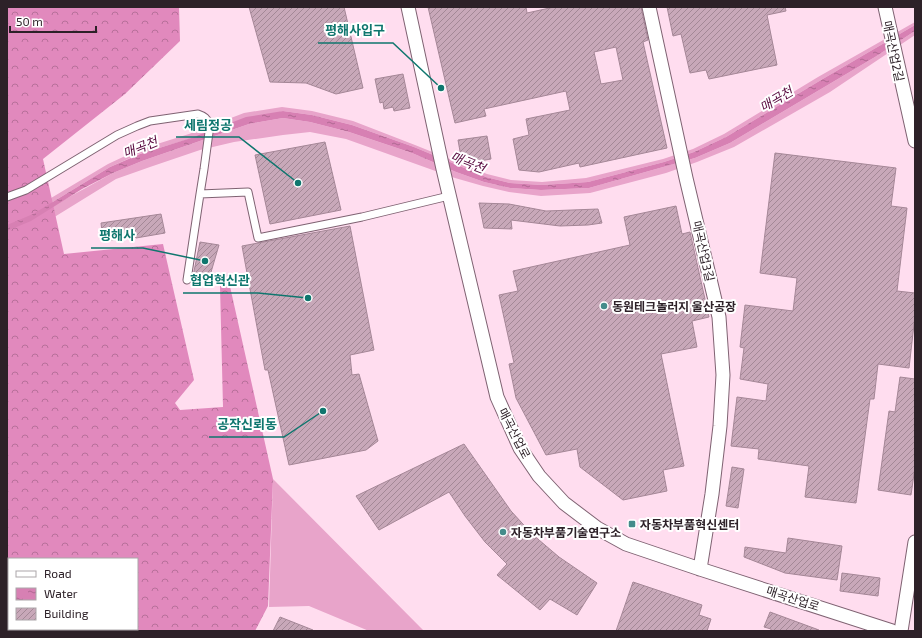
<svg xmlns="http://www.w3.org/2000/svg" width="922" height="638" viewBox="0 0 922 638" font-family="'Exo 2','Noto Sans KR',sans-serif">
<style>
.grass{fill:#e8a4ca}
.forest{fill:url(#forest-crowns);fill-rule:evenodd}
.water{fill:url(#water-ripples)}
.building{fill:url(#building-hatch);stroke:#a58797;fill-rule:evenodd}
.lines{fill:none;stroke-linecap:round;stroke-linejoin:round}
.service-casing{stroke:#7f6272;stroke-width:9}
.minor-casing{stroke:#7f6272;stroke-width:15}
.service{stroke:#fff;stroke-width:7}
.minor{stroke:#fff;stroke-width:13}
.poi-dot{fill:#448c8b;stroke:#fff;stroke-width:1.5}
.labels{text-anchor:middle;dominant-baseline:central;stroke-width:4;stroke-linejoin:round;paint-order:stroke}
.street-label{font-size:12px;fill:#2d2128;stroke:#fff}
.poi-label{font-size:12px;font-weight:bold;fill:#2d2128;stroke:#fff;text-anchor:start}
.water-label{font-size:13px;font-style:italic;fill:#58093f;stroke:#fff}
.leader{fill:none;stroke:#0f766e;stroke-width:1.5}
.callout-dot{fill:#0f766e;stroke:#fff;stroke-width:1.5}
.callout-label{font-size:13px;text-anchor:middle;font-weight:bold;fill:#0f766e;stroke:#fff;stroke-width:4;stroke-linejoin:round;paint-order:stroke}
</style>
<defs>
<pattern id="forest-crowns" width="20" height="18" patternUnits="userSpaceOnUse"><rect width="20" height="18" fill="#e189bd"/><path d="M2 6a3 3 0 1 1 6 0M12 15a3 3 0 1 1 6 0" fill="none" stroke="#b7709a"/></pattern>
<pattern id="water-ripples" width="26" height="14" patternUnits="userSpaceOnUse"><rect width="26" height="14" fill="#d780b3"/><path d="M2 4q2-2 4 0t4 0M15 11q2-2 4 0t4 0" fill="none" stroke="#af6892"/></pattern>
<pattern id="building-hatch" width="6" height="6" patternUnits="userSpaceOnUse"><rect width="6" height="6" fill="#c8a8b9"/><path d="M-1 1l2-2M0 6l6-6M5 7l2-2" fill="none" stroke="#a38896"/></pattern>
</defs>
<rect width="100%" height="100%" fill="#ffddef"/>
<path class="grass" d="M915 22V25L821 80 726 137 694 152 664 162 588 182 542 185 510 183 486 177 414 147 352 125 312 115 283 111 139 154 110 167 33 214 36 207 108 164 138 150 189 134 244 113 282 107 312 111 353 121 415 145 487 174 511 180 542 182 586 178 663 159 693 149 724 134 818 77Z
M915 31V35L830 92 734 147 697 162 666 173 590 193 541 196 509 192 483 186 455 178 346 139 310 132 283 135 234 142 200 150 150 167 116 179 35 229 7 231 113 173 142 161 249 124 283 118 310 122 349 132 412 153 456 172 484 182 510 188 541 190 589 188 695 158 730 143 875 57Z
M273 479 424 631H369L309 606 269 607Z"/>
<path class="forest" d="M7 7H179L180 41 125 94 43 159 64 254 163 244 194 380 175 403 180 410 223 407 220 286 227 273 273 479 268 606 255 631H7ZM9 559H137V629H9Z"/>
<path class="water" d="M915 25V31L875 57 730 143 695 158 589 188 541 190 510 188 484 182 456 172 412 153 349 132 310 122 283 118 249 124 142 161 113 173 82 189 31 221 7 231V225L33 214 110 167 140 154 191 138 246 117 283 111 312 115 352 125 414 147 486 177 510 183 542 185 588 182 664 162 694 152 726 137 821 80Z"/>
<path class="building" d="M249 7H344L363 88 336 94 306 83 270 82Z
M428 7H526L527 13 554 7H641L648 40 643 42 667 148 580 167 579 163 539 172 519 170 513 139 529 135 526 119 570 110 566 91 484 109 486 116 455 123ZM616 47 623 80 601 84 594 52Z
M667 7H785L786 11 767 15 777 65 709 79 706 70 690 73 681 34 673 36Z
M403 74 410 108 394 111 393 107 384 109 383 102 380 103 375 79Z
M487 136 491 159 474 162 461 157 458 140Z
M325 142 341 210 270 224 255 155Z
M775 153 896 168 891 206 907 208 897 291 915 293V316L909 368 878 364 874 399H870L856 503 805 497 809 466 758 459 759 449 731 446 737 397 766 401 768 384 740 379 744 348 740 347 745 305 793 311 797 278 760 273Z
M479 203 509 204 546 211 598 209 602 223 588 225 560 226 511 220 512 229 484 228Z
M676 206 682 234 690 232 709 317 692 321 697 347 661 354 684 466 663 470 667 491 623 500 580 467 577 449 546 455 516 398 509 364 514 363 499 295 518 291 513 271 630 245 624 217Z
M161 214 165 233 136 238V237L103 241 101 223Z
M350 226 374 350 350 355 352 375 359 374 378 441 366 450 289 465 268 370H265L242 246Z
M200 242 219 245 209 279 193 276Z
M900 377 915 379V467L911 495 878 490 889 411 895 412Z
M464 444 511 511 532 534 559 557 597 583 577 615 550 599 540 610 497 575 507 564 485 542 465 516 449 492 379 530 356 496Z
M732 467 744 469 738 508 726 506Z
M788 538 842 546 837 580 785 573 744 557 745 547 786 553Z
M842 573 880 578 878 596 840 591Z
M633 582 702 605 699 615 711 619 707 631H616Z
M770 612 819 630V631H771V629L764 627Z
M280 617 313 630 312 631H273Z"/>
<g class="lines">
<g class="service-casing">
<path id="service" d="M7 197 26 190 117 135 137 126 150 121 198 114C204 116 207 118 210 125L204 169 200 194
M187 280 200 194 248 192 258 238 362 217 449 196"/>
</g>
<g class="minor-casing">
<path id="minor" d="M408 7 443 169 497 397 520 448 539 476 564 503 597 528 626 544 700 569 892 631
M649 7 686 178 719 317 723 375 720 426 712 494 700 569
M885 7 915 141
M901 631 915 542"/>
</g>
<use href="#service" class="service"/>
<use href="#minor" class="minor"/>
</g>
<g class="poi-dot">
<circle cx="604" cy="306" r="4"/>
<rect x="628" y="520" width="8" height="8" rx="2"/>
<circle cx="503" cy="532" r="4"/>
</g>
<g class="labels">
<g class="street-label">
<text transform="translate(894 51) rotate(78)">매곡산업2길</text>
<text transform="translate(704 251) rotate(77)">매곡산업3길</text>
<text transform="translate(515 433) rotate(63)">매곡산업로</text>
<text transform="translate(793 598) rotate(18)">매곡산업로</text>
</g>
<g class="poi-label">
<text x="612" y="306">동원테크놀러지 울산공장</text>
<text x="640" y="524">자동차부품혁신센터</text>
<text x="511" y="532">자동차부품기술연구소</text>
</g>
<g class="water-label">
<text transform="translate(776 99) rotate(-31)">매곡천</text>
<text transform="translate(140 147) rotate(-22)">매곡천</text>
<text transform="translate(468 162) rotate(22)">매곡천</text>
</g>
</g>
<path class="leader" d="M441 88L393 43H318M298 183L239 137H176M205 261L143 248H91M308 298L258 293H183M323 411L284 437H209"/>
<g class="callout-dot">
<circle cx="441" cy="88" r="4"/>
<circle cx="298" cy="183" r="4"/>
<circle cx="205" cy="261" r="4"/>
<circle cx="308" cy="298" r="4"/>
<circle cx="323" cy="411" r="4"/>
</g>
<g class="callout-label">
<text x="355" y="35">평해사입구</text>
<text x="208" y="130">세림정공</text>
<text x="117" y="240">평해사</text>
<text x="220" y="285">협업혁신관</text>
<text x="247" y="429">공작신뢰동</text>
</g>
<rect width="922" height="638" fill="none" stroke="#2d2128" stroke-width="16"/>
<rect x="8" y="558" width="130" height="72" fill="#ffffff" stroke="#aba6a9"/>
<rect x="16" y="571" width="20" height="6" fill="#ffffff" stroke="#aba6a9"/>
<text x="44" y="578" font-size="12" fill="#2d2128">Road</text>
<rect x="16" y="588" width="20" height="12" fill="url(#water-ripples)" stroke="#aba6a9"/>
<text x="44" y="598" font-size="12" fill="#2d2128">Water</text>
<rect x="16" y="608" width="20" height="12" fill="url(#building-hatch)" stroke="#aba6a9"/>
<text x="44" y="618" font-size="12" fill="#2d2128">Building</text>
<path d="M10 26v6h86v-6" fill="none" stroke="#2d2128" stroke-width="2"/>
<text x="16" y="26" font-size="12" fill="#2d2128" stroke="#ffffff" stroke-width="3" paint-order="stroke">50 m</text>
</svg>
